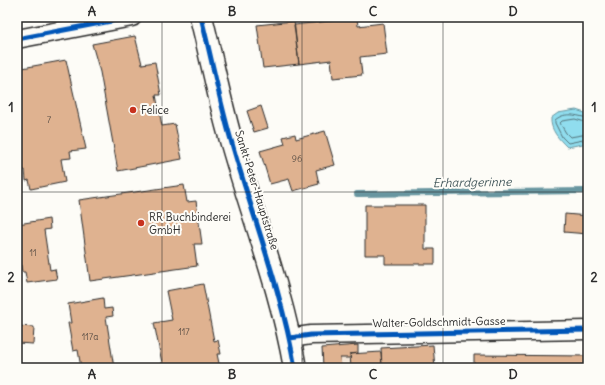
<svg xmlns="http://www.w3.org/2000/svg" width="605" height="385" viewBox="0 0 605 385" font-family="Delius,sans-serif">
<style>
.built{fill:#f4e6d8}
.water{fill:#90ddee;stroke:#6896a0}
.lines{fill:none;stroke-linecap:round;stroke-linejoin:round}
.shore{stroke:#537279;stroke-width:1}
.stream{stroke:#6896a0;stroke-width:6}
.building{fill:#dfb290;stroke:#2b2b2b}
.street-casing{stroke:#2b2b2b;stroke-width:21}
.primary-casing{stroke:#2b2b2b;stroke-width:25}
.street{stroke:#fdfcf7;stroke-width:18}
.primary{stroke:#fdfcf7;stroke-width:22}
.cycleway-casing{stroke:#fdfcf7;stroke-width:8}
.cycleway{stroke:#0057b8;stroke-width:5}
.grid{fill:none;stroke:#2b2b2b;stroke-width:1;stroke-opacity:0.55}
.poi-dot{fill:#c8321e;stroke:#fdfcf7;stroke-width:1.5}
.labels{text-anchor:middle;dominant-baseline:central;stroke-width:4;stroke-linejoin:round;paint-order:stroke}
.number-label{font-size:9px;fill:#584d44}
.poi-label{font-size:11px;fill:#2b2b2b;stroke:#fdfcf7;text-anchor:start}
.street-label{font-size:11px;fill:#2b2b2b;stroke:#fdfcf7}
.water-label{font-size:12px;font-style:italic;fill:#44585c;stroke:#fdfcf7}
.neatline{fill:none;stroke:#2b2b2b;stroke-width:1.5}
.grid-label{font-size:13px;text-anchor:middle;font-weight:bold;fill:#2b2b2b}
</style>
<rect width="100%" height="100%" fill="#fdfcf7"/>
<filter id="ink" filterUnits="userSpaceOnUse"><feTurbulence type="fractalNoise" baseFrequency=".025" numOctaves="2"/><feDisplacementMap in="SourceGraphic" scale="8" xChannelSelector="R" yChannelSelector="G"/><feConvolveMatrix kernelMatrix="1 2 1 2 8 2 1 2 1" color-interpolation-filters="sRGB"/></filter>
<g filter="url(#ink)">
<path class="built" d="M340 358H351V368H318L341 366Z"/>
<path class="water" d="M576 110 588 114V143L567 147C559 139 550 130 551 118L558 113Z"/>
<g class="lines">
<path class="shore" d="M588 118C577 116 566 111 555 120V123L562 137 568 143 588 139
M588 123 575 119 562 121 560 123 566 133 570 137 588 134"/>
<path class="stream" d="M357 194 588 191"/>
</g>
<path class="building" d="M357 18 358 26 383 23 387 54 360 57 362 75 333 78 331 60 299 64 294 25Z
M294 21 299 64 263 68 257 25Z
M135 36 142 64 155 62 161 95H156L162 126 175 124 182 159 118 171 100 72 92 44Z
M66 60 86 149 70 151 71 158 61 159 65 182 31 189 29 180 26 181 25 170H22L17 139V130H20L17 109V69Z
M261 106 268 128 254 132 247 111Z
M325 131 335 165 316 170 319 184 293 191 289 179 270 184 260 151 285 144 283 137 295 134 296 139Z
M184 185 187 202 196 201 202 244H194L197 266 90 281 79 200Z
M365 205H425V249H435V264H385V255H365Z
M565 214 588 216V234L564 232Z
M49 219 50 229 44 230 50 270 55 269 57 279 27 283 25 272H22L17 236 20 235 18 224Z
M203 284 214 341 218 340 221 354H217L220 368H163L154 323 172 320 166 291Z
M103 298 104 309 112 308 113 316 106 317 114 368H81L78 350 73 351 68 323H71L68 304Z
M17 326 34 327 33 344 17 343Z
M358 345V353L350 354 351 358H340L341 366 323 367 322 348Z
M433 345 435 368H382L381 348Z
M381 352 382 368H351L350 354Z
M474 355 588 356V368H474Z"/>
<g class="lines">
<g class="street-casing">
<path id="street" d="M17 39 132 17
M290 338 311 335 588 330"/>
</g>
<g class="primary-casing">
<path id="primary" d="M201 17C212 60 220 104 233 147 254 220 282 292 295 368"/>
</g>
<use href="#street" class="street"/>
<use href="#primary" class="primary"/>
<g class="cycleway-casing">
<path id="cycleway" d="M201 17C212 60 220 104 233 147 254 220 282 292 295 368
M17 39 132 17
M290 338 311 335 588 330"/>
</g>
<use href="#cycleway" class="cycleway"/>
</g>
</g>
<path class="grid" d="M162 17V368M302 17V368M443 17V368M17 192H588"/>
<g class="poi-dot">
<circle cx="133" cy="110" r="4"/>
<circle cx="141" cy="223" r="4"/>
</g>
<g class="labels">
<g class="number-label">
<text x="49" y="119">7</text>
<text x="297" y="158">96</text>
<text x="33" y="252">11</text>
<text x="184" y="331">117</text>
<text x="90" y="336">117a</text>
</g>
<g class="poi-label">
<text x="141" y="110">Felice</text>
<text x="149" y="217">RR Buchbinderei<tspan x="149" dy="13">GmbH</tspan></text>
</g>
<g class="street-label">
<text transform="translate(257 190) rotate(73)">Sankt-Peter-Hauptstraße</text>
<text transform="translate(439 322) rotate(-1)">Walter-Goldschmidt-Gasse</text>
</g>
<g class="water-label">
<text transform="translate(472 182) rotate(-1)">Erhardgerinne</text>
</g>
</g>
<rect width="605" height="385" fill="none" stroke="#fdfcf7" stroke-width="44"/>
<rect x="22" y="22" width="561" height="341" class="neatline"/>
<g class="grid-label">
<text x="92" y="16">A</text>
<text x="232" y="16">B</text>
<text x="373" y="16">C</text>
<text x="513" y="16">D</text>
<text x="11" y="112">1</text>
<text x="594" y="112">1</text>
<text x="11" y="282">2</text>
<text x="594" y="282">2</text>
<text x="92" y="379">A</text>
<text x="232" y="379">B</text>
<text x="373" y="379">C</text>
<text x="513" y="379">D</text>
</g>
</svg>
